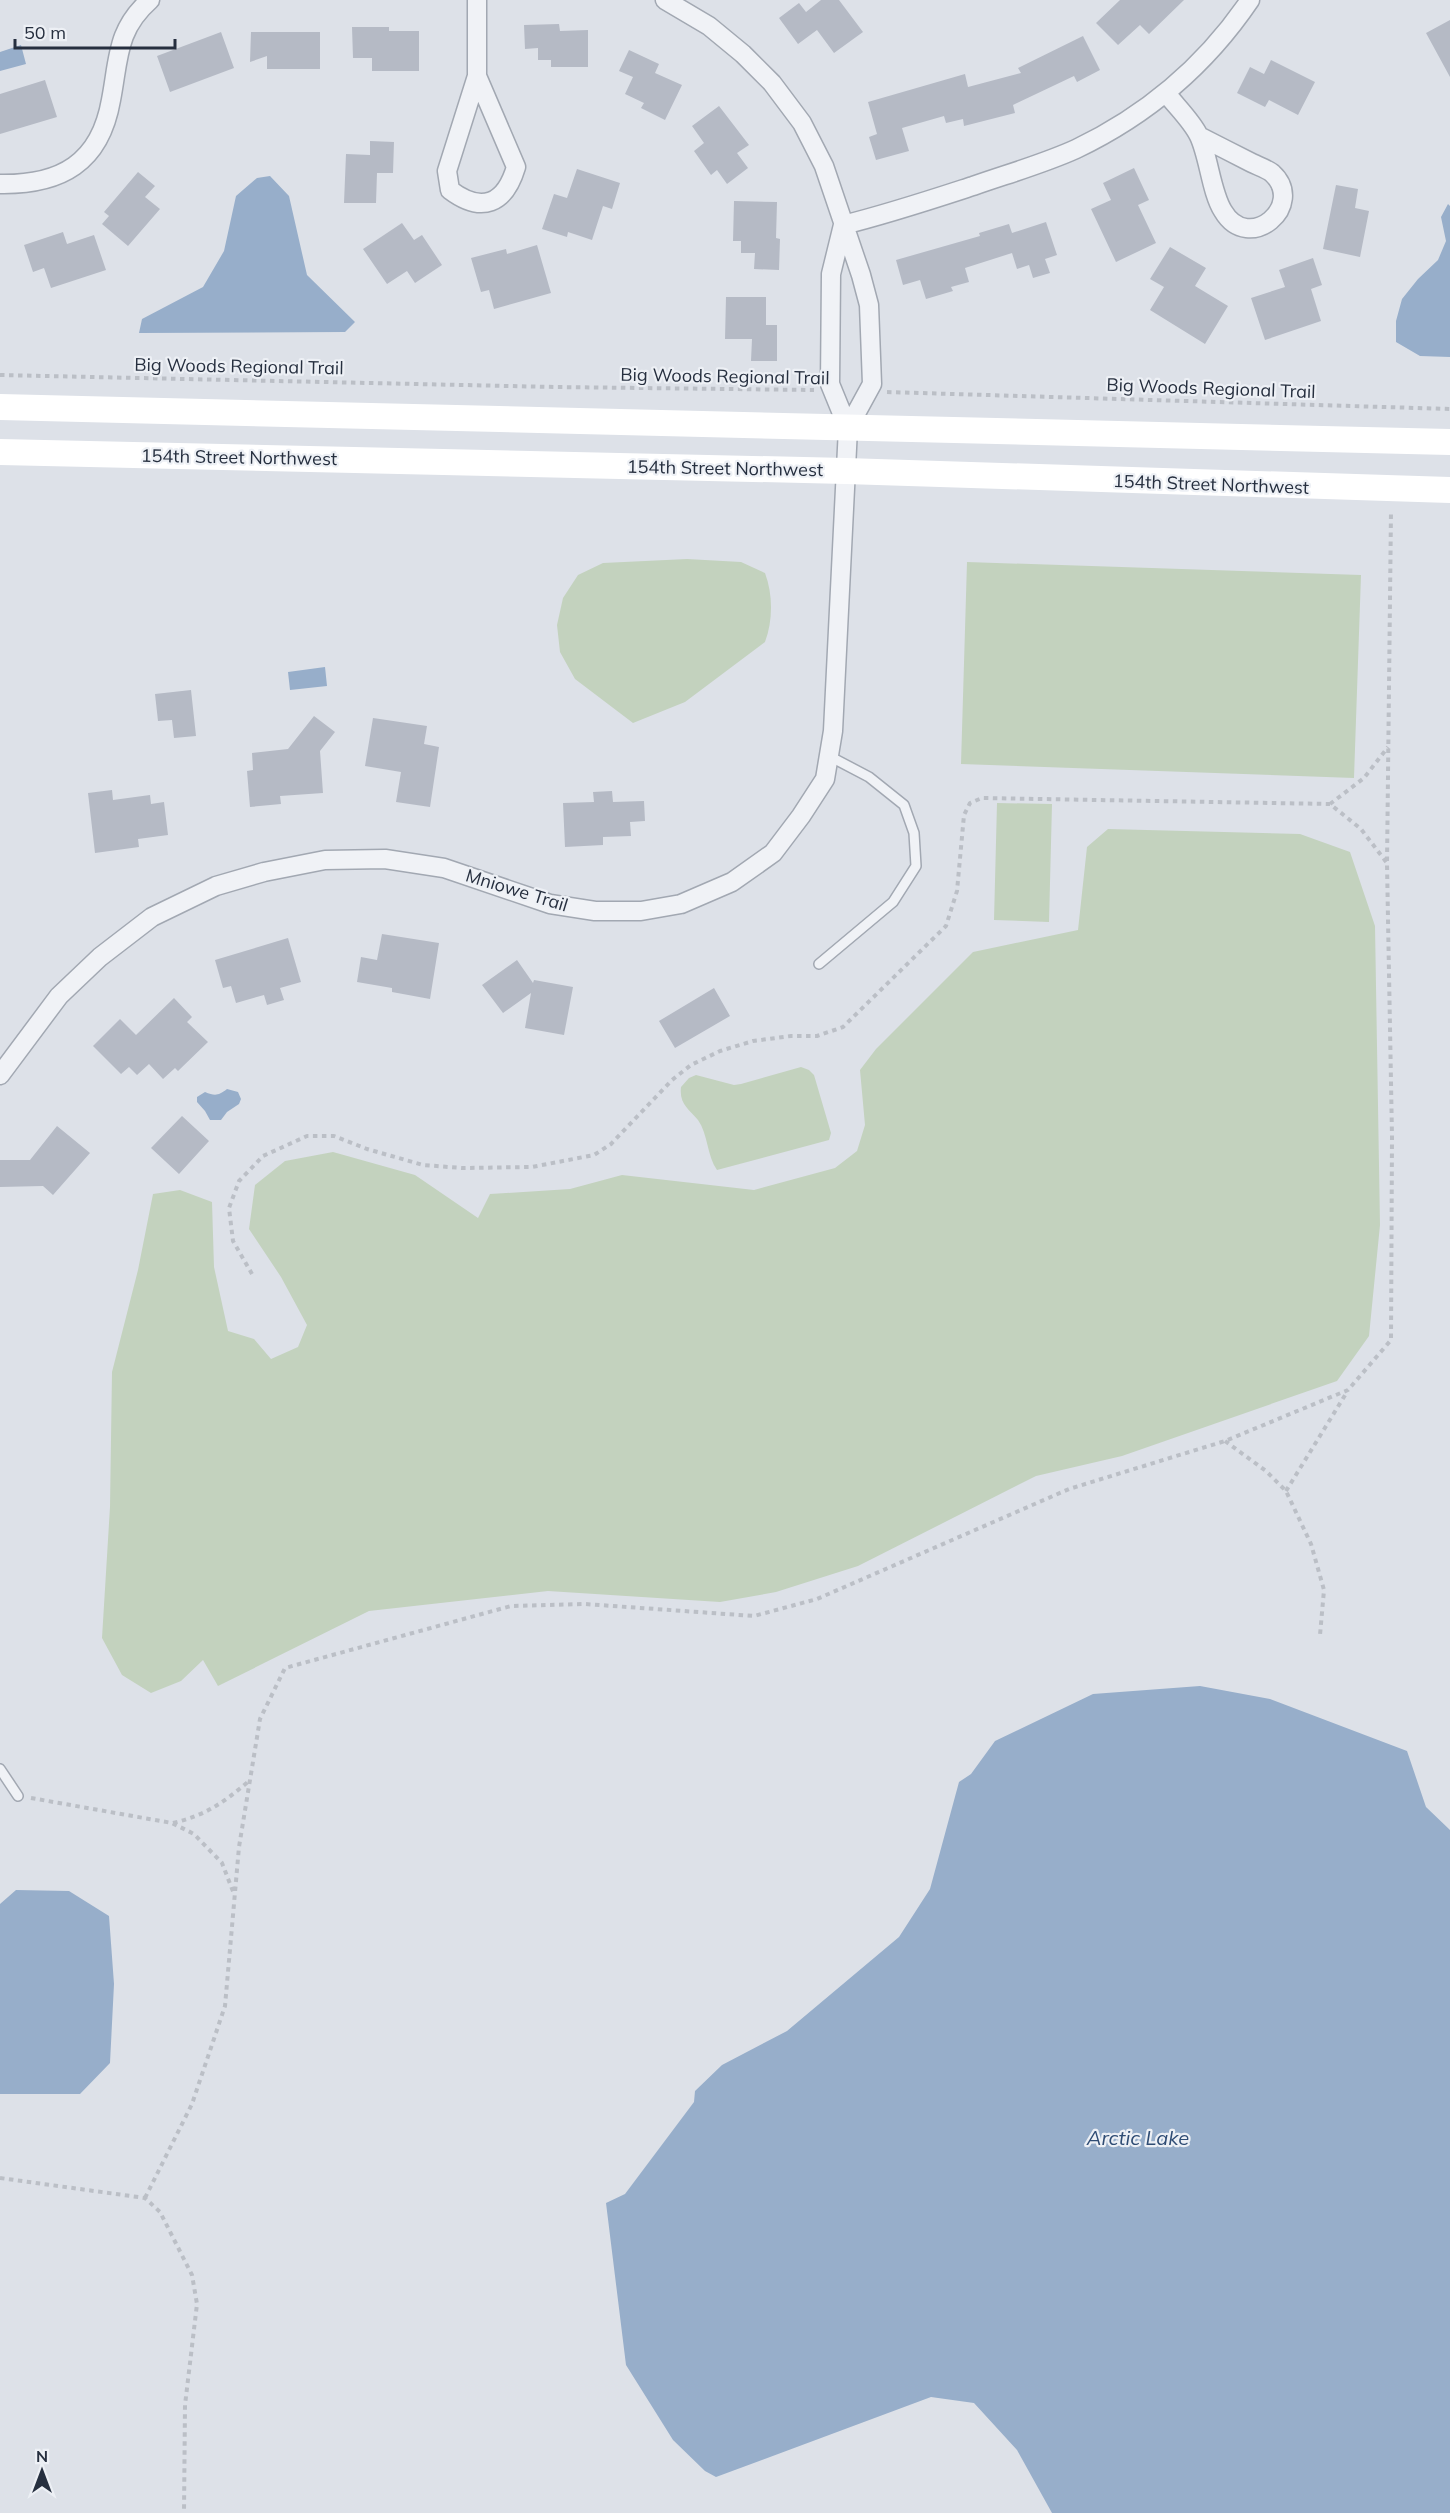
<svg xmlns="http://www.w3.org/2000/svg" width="1450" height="2513" viewBox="0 0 1450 2513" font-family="Mulish,sans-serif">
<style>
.green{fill:#c3d2be}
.water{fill:#97aeca}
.building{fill:#b5bac5}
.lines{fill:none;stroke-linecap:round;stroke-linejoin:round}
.lane-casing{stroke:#a2a8b2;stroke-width:12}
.street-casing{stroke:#a2a8b2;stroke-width:21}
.path{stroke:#bbbfc6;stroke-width:4;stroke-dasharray:4.5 4.5;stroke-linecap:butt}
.lane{stroke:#f0f2f6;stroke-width:9}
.street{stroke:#f0f2f6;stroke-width:18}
.secondary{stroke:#fff;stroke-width:26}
.labels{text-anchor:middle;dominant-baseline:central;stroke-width:4.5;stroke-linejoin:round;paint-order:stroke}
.street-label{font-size:18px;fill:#262f3f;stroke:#edf0f5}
.water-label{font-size:20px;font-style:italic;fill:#2f4c74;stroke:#edf0f5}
</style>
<rect width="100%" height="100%" fill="#dde1e8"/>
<path class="green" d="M687 559 741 562 765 573C773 594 773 621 765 642L685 702 633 723 575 679 560 652 557 625 563 598 578 575 603 563Z
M967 562 1361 575 1354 778 961 764Z
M997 803 1052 804 1049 922 994 920Z
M1108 829 1300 834 1350 852 1375 926 1380 1225 1369 1336 1337 1381 1122 1456 1036 1476 858 1566 776 1592 720 1602 548 1591 369 1611 218 1686 203 1660 181 1681 151 1693 122 1675 102 1638 110 1507 112 1372 138 1270 153 1194 180 1190 212 1202 214 1267 228 1331 254 1339 271 1359 298 1347 307 1325 281 1277 249 1229 255 1185 285 1161 333 1152 415 1175 478 1218 490 1194 570 1189 622 1175 754 1190 835 1168 857 1151 865 1125 860 1070 876 1049 973 952 1078 930 1087 847Z
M801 1067 809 1070 814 1075 831 1133 829 1140 717 1170C707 1156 708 1134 698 1120 689 1109 679 1104 681 1087L689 1078 696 1075 734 1085 741 1084Z"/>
<path class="water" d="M21 45 26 64 0 71V52Z
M270 176 289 196 307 275 355 322 345 332 139 333 142 319 203 287 224 251 236 196 257 178Z
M1448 204 1450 206V357L1420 356 1396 342V321L1402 299 1418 279 1438 260 1446 241 1441 217Z
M325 667 327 686 290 690 288 672Z
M227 1089 238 1092 241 1099 239 1104 227 1112 221 1120H210L205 1111 197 1102V1097L205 1092C215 1096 218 1096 227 1089Z
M1200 1686 1270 1699 1407 1751 1426 1807 1450 1830V2513H1052L1017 2450 974 2403 931 2397 716 2477 705 2471 673 2440 626 2365 606 2203 625 2194 694 2102 695 2091 722 2065 787 2031 899 1937 930 1889 959 1782 971 1774 995 1741 1093 1694Z
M16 1890 69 1891 109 1916 114 1984 110 2063 80 2094H0V1904Z"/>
<path class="building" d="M821 0H839L863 32 834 53 817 30 798 44 779 18 799 3 806 12Z
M1120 0H1184L1149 34 1140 25 1118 45 1096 23Z
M1450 20V77L1426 33Z
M559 24 560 31 588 30V67H551V60H538V48L525 49 524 25Z
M352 27H389V31H419V71H372V58H353Z
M221 32 234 68 170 92 157 56Z
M251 32H320V69H267V56L250 62Z
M1083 36 1100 70 1077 82 1074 76 1013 105 1015 113 964 126 963 119 946 123 944 116 902 128 909 151 876 160 869 137 877 134 868 102 965 74 968 87 1021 73 1018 68Z
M629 50 659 64 655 73 682 85 665 120 641 108 644 103 625 94 633 77 619 71Z
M1271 60 1315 82 1298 115 1269 100 1265 107 1237 93 1250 67 1264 74Z
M45 80 57 117 0 134V94Z
M719 106 749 145 737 153 748 168 727 184 717 170 711 175 694 151 704 143 692 126Z
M370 141 394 142 393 173H377L376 203H344L346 154 370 155Z
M1134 168 1149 200 1138 205 1156 243 1116 262 1091 209 1111 200 1103 183Z
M577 169 620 183 612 209 603 206 592 240 568 232 567 237 542 229 554 194 567 198Z
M138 172 155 186 145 197 160 209 128 246 102 224 109 216 104 212Z
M1336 185 1358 189 1355 208 1369 211 1360 257 1323 249Z
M734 201 777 202 776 238 780 239 779 270 754 269 755 253H741V241H733Z
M1046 222 1057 255 1045 259 1050 273 1033 278 1029 265 1017 269 1012 253 965 268 969 282 951 287 953 291 926 299 920 280 903 285 896 260 980 236 979 233 1009 224 1012 233Z
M402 223 414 240 422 235 442 265 415 283 407 271 387 284 363 249Z
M63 232 67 244 94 235 106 270 51 288 44 268 33 272 24 245Z
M537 245 551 293 494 309 489 290 481 292 471 258 506 249 507 254Z
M1170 247 1206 268 1195 286 1228 306 1205 344 1150 310 1164 287 1150 279Z
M1313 258 1322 285 1311 289 1321 321 1265 340 1251 298 1285 287 1279 270Z
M726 297H766V325H777V361H751L752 339H725Z
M191 690 196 736 174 738 172 720 158 721 155 694Z
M314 716 335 732 320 751 323 793 280 796 281 804 250 807 247 771 253 770 252 753 288 749Z
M373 718 427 726 424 744 439 747 430 807 396 802 401 772 365 766Z
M112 790 113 800 150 795 151 804 164 802 168 835 138 839 139 847 95 853 88 793Z
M612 791 613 802 644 801 645 821 630 822 631 836 603 837V845L565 847 563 803 594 802 593 792Z
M382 934 439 943 430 999 392 992V988L357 982 361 957 377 960Z
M288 938 301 982 280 988 284 1000 267 1005 264 995 236 1003 231 986 223 988 215 960Z
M517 960 533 983 534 980 573 987 564 1035 525 1028 531 993 503 1013 482 985Z
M714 988 730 1016 675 1048 659 1021Z
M174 998 192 1017 187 1022 208 1042 178 1071 175 1068 163 1079 149 1064 137 1075 129 1067 121 1074 93 1046 120 1019 136 1035Z
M182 1116 209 1141 179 1174 151 1148Z
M57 1126 90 1153 53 1195 43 1186 0 1187V1160H30Z"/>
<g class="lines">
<g class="lane-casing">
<path id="lane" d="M819 964 893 902 916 866 914 833 904 805 869 777 829 756
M0 1769 18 1796"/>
</g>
<g class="street-casing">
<path id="street" d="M477 76 516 167C505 204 482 214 450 190L447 171 477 76V0
M1166 93C1176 106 1192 121 1199 136 1209 157 1211 192 1223 211 1249 255 1307 205 1272 173 1267 169 1258 166 1252 163 1234 154 1217 145 1199 136
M0 184C61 185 100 163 111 100 119 59 116 30 150 0
M843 225C888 214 930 200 973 186 1007 174 1043 164 1076 149 1147 115 1206 65 1250 0
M843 225 831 274 830 384 848 428
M0 1075 59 996 100 957 152 917 216 886 264 872 325 860 385 859 444 868 550 904 595 911H641L681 904 732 882 773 853 801 816 825 779 833 731 848 428 872 384 869 305 861 275 824 166 802 123 772 83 743 54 709 26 665 0"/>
</g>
<path class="path" d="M0 375 555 387 814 390
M887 392 1450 409
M1330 804 1364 778 1388 747
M252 1274 233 1241 229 1208 239 1181 263 1156 307 1136H334L367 1149 423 1165 462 1168 532 1167 594 1155 611 1144 672 1080 691 1065 720 1051 753 1041 791 1036H817L843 1027 946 926 957 891 964 815 970 803 982 798 1330 804 1361 829 1387 863
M1225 1441 1266 1471 1286 1491 1311 1544 1324 1590 1320 1635
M1286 1491 1347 1392
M31 1798 172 1823 194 1834 222 1863 234 1894
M173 1823C206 1815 223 1803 249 1781
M0 2178 145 2198 160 2212 192 2275 197 2304 185 2405 184 2513
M145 2198 192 2104 225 2006 239 1847 260 1719 285 1668 511 1606 585 1604 754 1616 817 1599 1069 1489 1225 1441 1348 1390 1391 1340 1392 1137 1387 864 1391 511"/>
<use href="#lane" class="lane"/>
<use href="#street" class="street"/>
<path class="secondary" d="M0 407 1450 442
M0 452 846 471 1450 490"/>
</g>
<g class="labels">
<g class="street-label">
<text transform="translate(239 366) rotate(1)">Big Woods Regional Trail</text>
<text transform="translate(725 376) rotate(1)">Big Woods Regional Trail</text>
<text transform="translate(1211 388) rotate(2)">Big Woods Regional Trail</text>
<text transform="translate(239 457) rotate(1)">154th Street Northwest</text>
<text transform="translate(725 468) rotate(1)">154th Street Northwest</text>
<text transform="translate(1211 484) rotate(2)">154th Street Northwest</text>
<text transform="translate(517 890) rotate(17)">Mniowe Trail</text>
</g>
<g class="water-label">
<text x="1138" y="2137">Arctic Lake</text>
</g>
</g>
<g transform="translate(42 2471)" stroke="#edf0f5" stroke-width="4.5" paint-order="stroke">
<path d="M0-4.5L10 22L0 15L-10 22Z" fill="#262f3f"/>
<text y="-9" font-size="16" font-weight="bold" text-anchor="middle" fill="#262f3f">N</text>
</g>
<path d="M15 39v9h160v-9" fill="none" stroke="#262f3f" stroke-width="3"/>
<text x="24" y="39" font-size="18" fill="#262f3f" stroke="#edf0f5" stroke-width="4.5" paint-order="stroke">50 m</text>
</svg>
